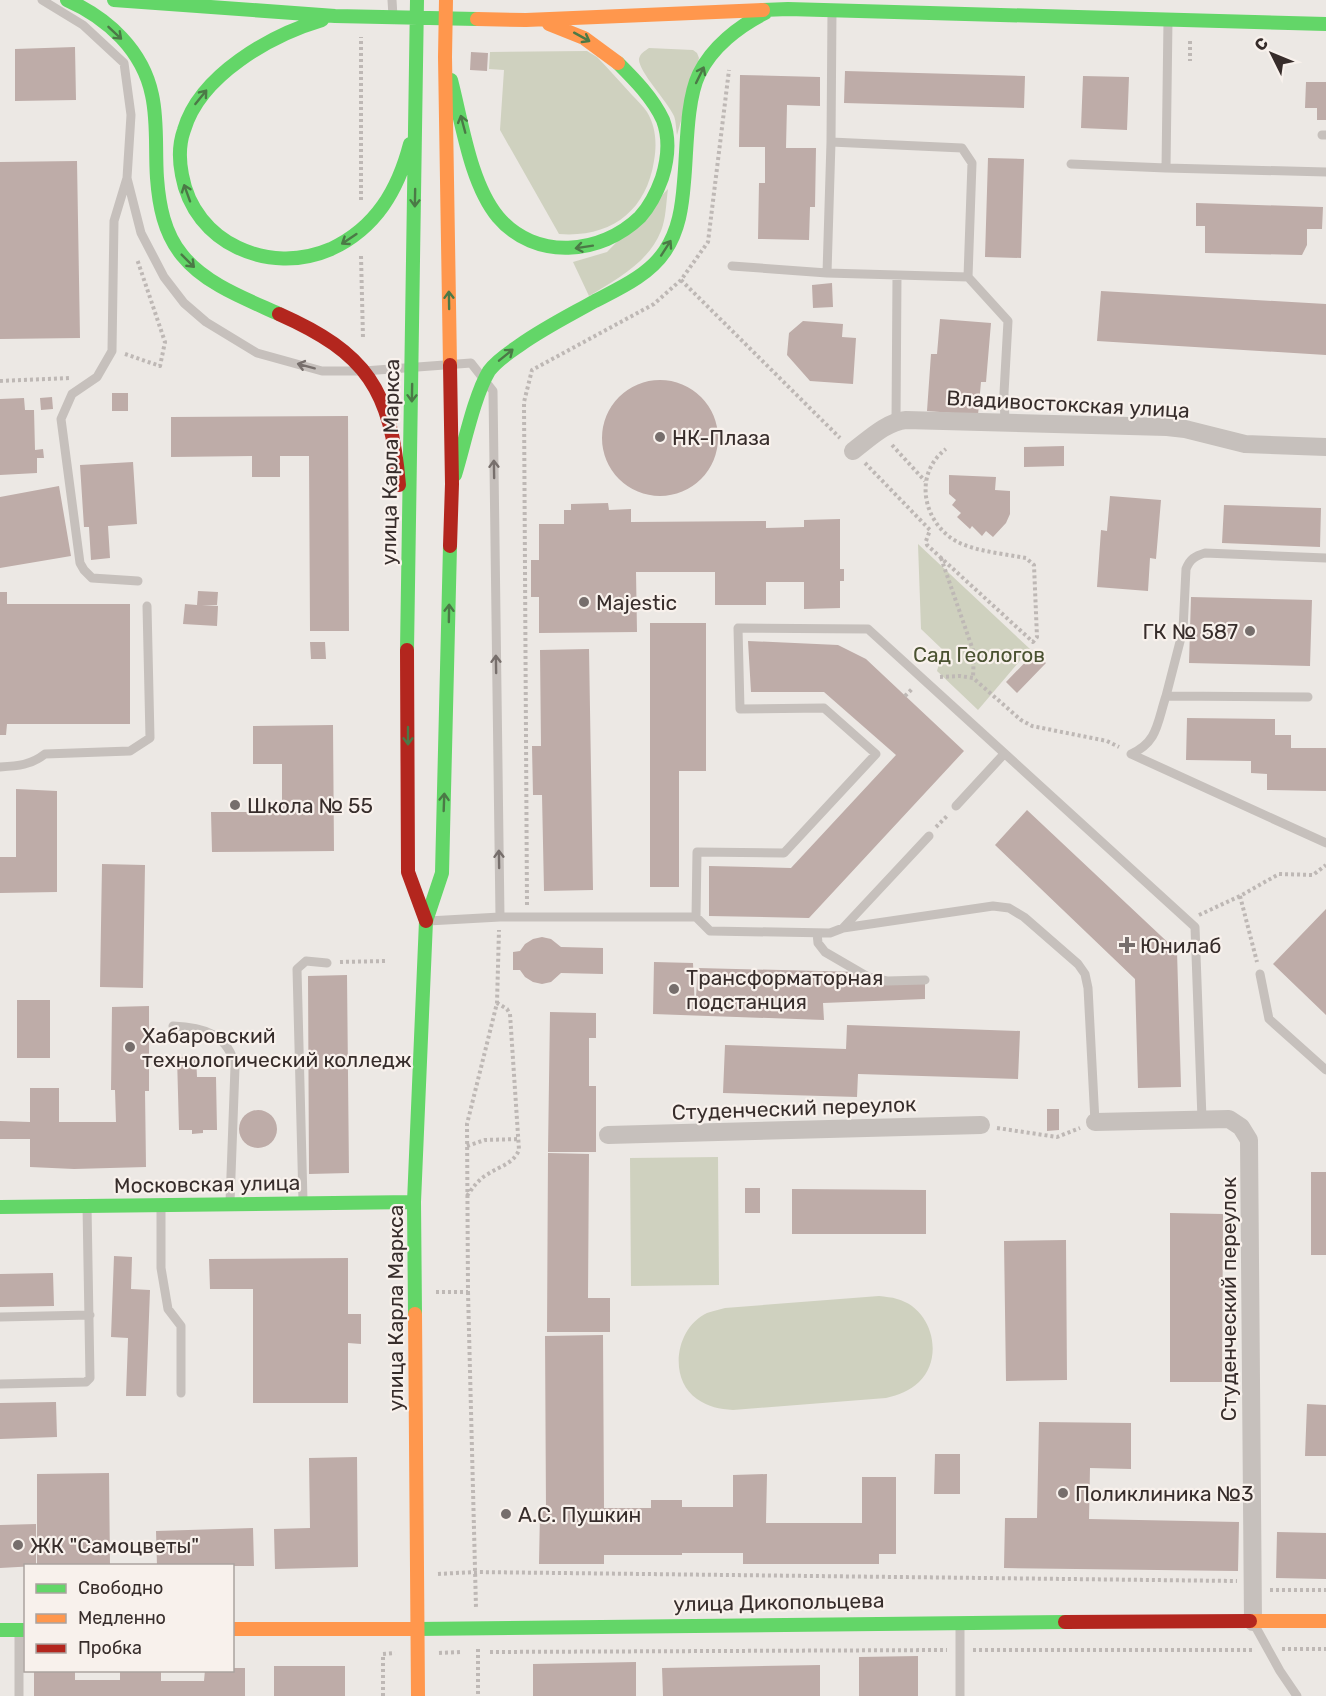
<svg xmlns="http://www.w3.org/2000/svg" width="1326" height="1696" viewBox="0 0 1326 1696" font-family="Rubik,sans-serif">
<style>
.green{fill:#cfd1bf}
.building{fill:#beaca8}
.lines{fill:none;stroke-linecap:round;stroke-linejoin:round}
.path{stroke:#beb8b5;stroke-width:4;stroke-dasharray:3 3;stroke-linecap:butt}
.lane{stroke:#c6c0bc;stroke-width:9}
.street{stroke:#c6c0bc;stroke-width:18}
.fast{stroke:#63d668;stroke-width:14}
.slow{stroke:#ff974d;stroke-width:14}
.jam{stroke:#b3261e;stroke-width:14}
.oneway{stroke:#4b7946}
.oneway2{stroke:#776f6c}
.poi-dot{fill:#766e6c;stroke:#f8f1ec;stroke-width:2}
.labels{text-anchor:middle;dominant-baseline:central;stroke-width:4.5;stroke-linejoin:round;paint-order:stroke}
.street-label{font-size:21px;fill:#372d2b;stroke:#f8f1ec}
.poi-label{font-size:21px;fill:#372d2b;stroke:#f8f1ec;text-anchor:start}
.park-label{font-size:21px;fill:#4a5231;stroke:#f8f1ec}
</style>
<rect width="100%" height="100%" fill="#ece8e4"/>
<path class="green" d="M649 48 693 50 697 53 699 58 677 135C676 129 676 121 674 116 667 101 638 71 639 59 640 53 645 51 649 48Z
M587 51 597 57C609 69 620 82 632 95 637 100 643 106 647 112 656 127 657 144 654 161 646 212 610 238 559 234L500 130 504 70 489 69 490 52Z
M668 189C666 203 666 219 661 231 648 263 617 279 589 296L573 262 607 252Z
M918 544 1030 649 978 710 937 671 943 650 921 629Z
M718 1157 719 1285 631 1286 630 1158Z
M879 1296C885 1297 892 1297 897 1299 932 1308 945 1357 919 1382 909 1391 899 1395 886 1398L733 1410C719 1409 709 1407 697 1399 668 1379 675 1328 707 1313 712 1311 719 1310 725 1308Z"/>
<path class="building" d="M75 47 76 100 15 101V49Z
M471 52 488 53 487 71 470 70Z
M845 71 1025 76 1024 108 844 103Z
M740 75 820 77V106L787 105 786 148H816L815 207H810L809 240 758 239 759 183H765V147H739Z
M1083 76 1129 77 1127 130 1081 128Z
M1306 82H1326V120H1317V108H1305Z
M988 158 1024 159 1021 258 985 257Z
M77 161 80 338 0 339V162Z
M1196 203 1323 207 1322 229H1307V245L1302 255 1205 253V226H1196Z
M832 283 833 307 813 308 812 285Z
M1101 291 1326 304V355L1097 341Z
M940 319 991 323 986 382H981L978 415 927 411 931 354H937Z
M803 321 843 324 842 337 856 338 853 384 810 381 787 355 789 333Z
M602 438a58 58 0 1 1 116 0a58 58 0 1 1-116 0Z
M112 393H128V411H112Z
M52 397 53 409 41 410 40 398Z
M24 398 25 410H34L35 450 43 449 44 458H37V473L0 475V399Z
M348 416 349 631H310L309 456H280V477H252V456L171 457V417Z
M1064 446V466L1024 467V447Z
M133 462 137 524 108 526 110 558 91 560 89 527H84L80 465Z
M949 475 996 477 995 490 1010 491V514L1006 523 993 537 986 531 982 536 972 526 970 529 957 517 961 513 952 505 956 500 949 494Z
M59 486 71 556 0 568V497Z
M1110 496 1161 500 1156 559 1150 558 1148 591 1097 587 1101 530 1107 531Z
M608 503 609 510 631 509V522L766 521V528L804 527V520L840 519V569H844V581H840V608L804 609V582H766V605H715V572H636L637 632 539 633V597H531V560H539V524H564V510H571V504Z
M1224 505 1321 508 1320 547 1222 543Z
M198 591 218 592 217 605H202L218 606 217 626 183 624 185 604 197 605Z
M0 592H7V604H130V724H7L6 735H0Z
M1191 597 1312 600 1310 666 1189 663Z
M650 623H706V771H679V887H650Z
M748 641 838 645 866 659 964 751 809 918 709 916V866L791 868 896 755 824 692H751Z
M310 642H325L326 659H311Z
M589 649 593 890 544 891 542 795H533L532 746H541L540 650Z
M1034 653 1046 663 1017 693 1006 682Z
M1187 718 1275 719V735H1291V748H1326V791L1267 790V774L1251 773V761L1186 760Z
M333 725 334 851 212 852 211 812H282V764H253V726Z
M16 789 57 791V892L0 893V857H16Z
M1027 810 1177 951 1181 1087 1138 1088 1135 979 995 845Z
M102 864 145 865 143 988 100 987Z
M1326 909V1015L1273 964Z
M542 937 551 939 561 947 603 948V974L561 973 551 982 542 984 533 982 525 977 520 970H513V952L520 951 525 944 533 939Z
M654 962 693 963 695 1011 698 968 859 972 860 985 925 980V999L823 1003 824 1020 653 1014Z
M347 975 349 1173 309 1174 308 976Z
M17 1000H50V1058H17Z
M149 1006V1091H145L146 1167 74 1169 30 1167V1139H0V1121L30 1122V1088H59V1122H116L115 1090H111L112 1007Z
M550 1012 596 1013V1038H589V1086H596V1152H548Z
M847 1025 1020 1031 1018 1079 858 1074 857 1097 723 1093 725 1045 846 1049Z
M196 1056 197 1077H216L217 1130H203V1133L192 1134V1130H179L177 1057Z
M1047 1109H1059V1130L1047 1131Z
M239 1129a19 19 0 1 1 38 0a19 19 0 1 1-38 0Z
M548 1153 589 1154 588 1298H610V1332H547Z
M1311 1172H1326V1255H1311Z
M745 1188H760V1213H745Z
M792 1189 926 1190V1234H792Z
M1170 1213 1223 1214 1222 1382H1170Z
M1066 1240 1067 1380 1006 1381 1004 1241Z
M114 1256 132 1257 131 1289 150 1290 146 1396H126L128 1338 111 1337Z
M348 1258V1314H361V1344L348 1343V1403H253V1289H210L209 1259Z
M53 1273 54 1306 0 1307V1274Z
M603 1335 604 1508H651V1500H682V1507H733V1475L767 1474 766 1523H862V1477H896V1554H879V1564H743V1553H682V1555H604V1564H539L540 1511H546L545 1336Z
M56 1402 57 1437 0 1439V1403Z
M1307 1404 1326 1405V1456H1305Z
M1039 1422 1131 1423V1469L1090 1468 1089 1519 1239 1522 1238 1571 1004 1568 1005 1518H1037Z
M935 1454H960V1494H934Z
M357 1457 358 1567 275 1569 274 1529 310 1528 309 1458Z
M109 1473 110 1566H37V1474Z
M36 1524V1566L0 1568V1525Z
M253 1528 254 1566H157L156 1531Z
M1277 1532 1326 1533V1579L1276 1578Z
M918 1656V1696H859V1657Z
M636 1662V1696H533V1664Z
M820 1665V1696H663L662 1668Z
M274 1666H345V1696H274Z
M232 1668H245V1696H34V1671H75V1680H120V1670L161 1671V1681H204L205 1670H232Z"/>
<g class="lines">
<path class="path" d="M1190 41V61
M361 200V37
M361 256 363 338
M681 280 840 438
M125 354 160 366 165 342 137 259
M0 381 71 378
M892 445 925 481
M865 463 930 530 926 541 927 545 1033 642 1037 637 1034 565 1026 558C1005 554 982 552 962 544 924 528 911 475 946 449
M941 558 974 653 973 678
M940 677 960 676 973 678 1021 720 1032 726 1107 741 1119 747
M905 696 913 688
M936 827 948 815
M1240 896 1257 962
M527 905 524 402 532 370 654 304 681 280 708 242 729 70
M1199 915 1240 896 1279 874 1313 875 1326 865
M340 962 387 961
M997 1128 1057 1137 1080 1128
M467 1146 485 1140 519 1139
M467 1196C473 1187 479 1179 488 1174 500 1166 513 1164 519 1150L510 1014 507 1009 497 1003
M436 1292H468L467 1124 497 1003 499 930
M468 1292 476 1608
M438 1574 475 1572 1237 1581
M1270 1590H1326
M478 1649V1696
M1282 1649H1326
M973 1650H1253
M490 1652 947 1650
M439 1653 461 1652
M383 1696V1654L395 1653"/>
<path class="lane" d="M42 0 83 25 124 63 131 115 127 178 114 221 112 351 97 377 72 394 61 419 80 563 84 570 92 578 138 581
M392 0 393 16
M832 10 831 142 962 148 972 163 968 277 1008 321 1004 393 1005 423
M1322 135H1326
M831 142 827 273 968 277
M1071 164 1166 168 1168 20
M1166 168 1326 172
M127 178 141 233 164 277 184 303 206 322 257 353 322 371H364L471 363 493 391 500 917
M732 266 827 273
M896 421 897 275
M1166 696 1183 630 1186 569C1190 559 1195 556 1205 553L1326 558
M1131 754 1326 843
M1131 754C1158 742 1157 723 1166 696L1308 697
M0 767C18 766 31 765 45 754L130 751 150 738 147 606
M956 806 1004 754
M696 917 697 852 784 853 876 754 824 708 740 709 738 628 868 629 1195 927 1202 1119
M428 921 500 917H696L710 931 830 933 843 928 929 836
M843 928 993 906 1009 908 1024 917 1078 964 1085 974 1088 988 1095 1122
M817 933 818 943 825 952 868 977 887 981 925 980
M1260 974 1269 1019 1326 1070
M173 1026C202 1027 229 1034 235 1067L230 1202
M303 1201 297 969 306 961 327 963
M161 1205V1268L168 1309 181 1326V1393
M0 1317 90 1315
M0 1384 86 1382 90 1378 87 1206
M960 1624V1696
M1254 1624 1280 1671 1297 1696
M19 1696V1632"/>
<path class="street" d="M853 451C869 439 886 422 906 420L1167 427 1185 429 1245 444 1326 447
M1095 1122 1229 1119 1241 1127 1249 1140 1253 1622
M608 1135 981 1125"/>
<path class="fast" d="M67 0C108 18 143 51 152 95 158 122 155 150 157 178 159 205 164 233 182 255 205 284 246 299 279 314
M114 0 335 16 477 19
M763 10 788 9 1326 24
M322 20C271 35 200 75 184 130 179 144 179 160 182 175 194 243 269 276 331 249 376 228 398 190 410 144
M451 80C462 122 470 183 498 217 535 261 601 255 640 217 650 206 657 192 662 178 668 159 670 139 663 120 653 98 634 79 618 63
M455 475C464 446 474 396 489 371 497 360 510 352 520 345 544 328 570 315 595 301 620 288 649 275 665 251 679 230 682 207 684 182 687 152 686 101 699 74 712 47 739 26 765 13
M407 650 417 0
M0 1207 414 1202
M415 1314 414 1202 426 921 442 873 450 546
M416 1629 1065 1622
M0 1630H26"/>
<path class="slow" d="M446 0 445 57 450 365
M477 19 526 20 763 10
M549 24 584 38 618 63
M415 1314 418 1696
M1250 1621H1326
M232 1629H416"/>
<path class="jam" d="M279 314C367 353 391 390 399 485
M450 365 452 484 450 546
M407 650 408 872 426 921
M1065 1622 1250 1621"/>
</g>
<defs><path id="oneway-shaft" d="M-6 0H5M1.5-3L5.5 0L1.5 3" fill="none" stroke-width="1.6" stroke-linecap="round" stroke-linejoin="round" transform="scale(1.5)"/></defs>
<g class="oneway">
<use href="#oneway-shaft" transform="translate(115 33) rotate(43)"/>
<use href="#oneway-shaft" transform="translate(582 37) rotate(29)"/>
<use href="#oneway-shaft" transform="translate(700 75) rotate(-64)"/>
<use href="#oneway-shaft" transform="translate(201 97) rotate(-51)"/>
<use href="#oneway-shaft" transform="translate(463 124) rotate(-105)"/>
<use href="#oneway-shaft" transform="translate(187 193) rotate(-110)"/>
<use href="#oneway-shaft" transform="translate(415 198) rotate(91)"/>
<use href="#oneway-shaft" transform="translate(349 239) rotate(146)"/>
<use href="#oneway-shaft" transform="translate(584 247) rotate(171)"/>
<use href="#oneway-shaft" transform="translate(666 248) rotate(-57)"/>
<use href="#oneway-shaft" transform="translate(188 261) rotate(45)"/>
<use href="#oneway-shaft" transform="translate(449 300) rotate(-91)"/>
<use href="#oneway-shaft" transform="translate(506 355) rotate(-39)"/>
<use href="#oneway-shaft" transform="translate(412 393) rotate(91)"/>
<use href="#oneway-shaft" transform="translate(449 613) rotate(-89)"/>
<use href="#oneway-shaft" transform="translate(408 736) rotate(90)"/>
<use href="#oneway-shaft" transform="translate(444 802) rotate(-88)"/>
</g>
<g class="oneway2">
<use href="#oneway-shaft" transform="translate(306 366) rotate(-165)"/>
<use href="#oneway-shaft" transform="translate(494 469) rotate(-91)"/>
<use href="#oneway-shaft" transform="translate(496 664) rotate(-91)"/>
<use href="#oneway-shaft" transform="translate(499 859) rotate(-91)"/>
</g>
<g class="poi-dot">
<circle cx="660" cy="437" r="6"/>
<circle cx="584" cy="602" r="6"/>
<circle cx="1250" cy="631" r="6"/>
<circle cx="235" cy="805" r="6"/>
<path d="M1124 936h6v6h6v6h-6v6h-6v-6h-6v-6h6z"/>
<circle cx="674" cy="989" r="6"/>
<circle cx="130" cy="1047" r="6"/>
<circle cx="1063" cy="1493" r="6"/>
<circle cx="506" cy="1514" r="6"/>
<circle cx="18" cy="1545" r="6"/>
</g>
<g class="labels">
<g class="street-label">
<text transform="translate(1068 404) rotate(3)">Владивостокская улица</text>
<text transform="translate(390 462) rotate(-89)">улица Карла Маркса</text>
<text transform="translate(794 1108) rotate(-2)">Студенческий переулок</text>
<text transform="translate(207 1184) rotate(-1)">Московская улица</text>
<text transform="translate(1228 1299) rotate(-90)">Студенческий переулок</text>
<text transform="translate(395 1308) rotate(-90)">улица Карла Маркса</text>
<text transform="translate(779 1602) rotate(-1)">улица Дикопольцева</text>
</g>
<g class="poi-label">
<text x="672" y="437">НК-Плаза</text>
<text x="596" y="602">Majestic</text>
<text x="1238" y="631" text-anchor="end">ГК № 587</text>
<text x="247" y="805">Школа № 55</text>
<text x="1140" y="945">Юнилаб</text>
<text x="686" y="977">Трансформаторная<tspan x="686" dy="24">подстанция</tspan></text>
<text x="142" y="1035">Хабаровский<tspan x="142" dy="24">технологический колледж</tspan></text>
<text x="1075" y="1493">Поликлиника №3</text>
<text x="518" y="1514">А.С. Пушкин</text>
<text x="30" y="1545">ЖК "Самоцветы"</text>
</g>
<g class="park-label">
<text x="979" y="654">Сад Геологов</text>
</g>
</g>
<rect x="24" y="1564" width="210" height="108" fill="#f8f1ec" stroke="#aba39f" stroke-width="1.5"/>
<rect x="36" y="1584" width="30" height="9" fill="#63d668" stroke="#aba39f" stroke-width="1.5"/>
<text x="78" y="1594" font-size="18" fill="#372d2b">Свободно</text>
<rect x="36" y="1614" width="30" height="9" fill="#ff974d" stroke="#aba39f" stroke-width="1.5"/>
<text x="78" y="1624" font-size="18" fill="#372d2b">Медленно</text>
<rect x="36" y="1644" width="30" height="9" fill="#b3261e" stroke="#aba39f" stroke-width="1.5"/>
<text x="78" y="1654" font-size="18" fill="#372d2b">Пробка</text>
<g transform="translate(1272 54) rotate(313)" stroke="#f8f1ec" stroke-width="4.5" paint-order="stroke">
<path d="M0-4.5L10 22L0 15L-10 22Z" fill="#372d2b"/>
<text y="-9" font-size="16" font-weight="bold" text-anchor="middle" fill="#372d2b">С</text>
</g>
</svg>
